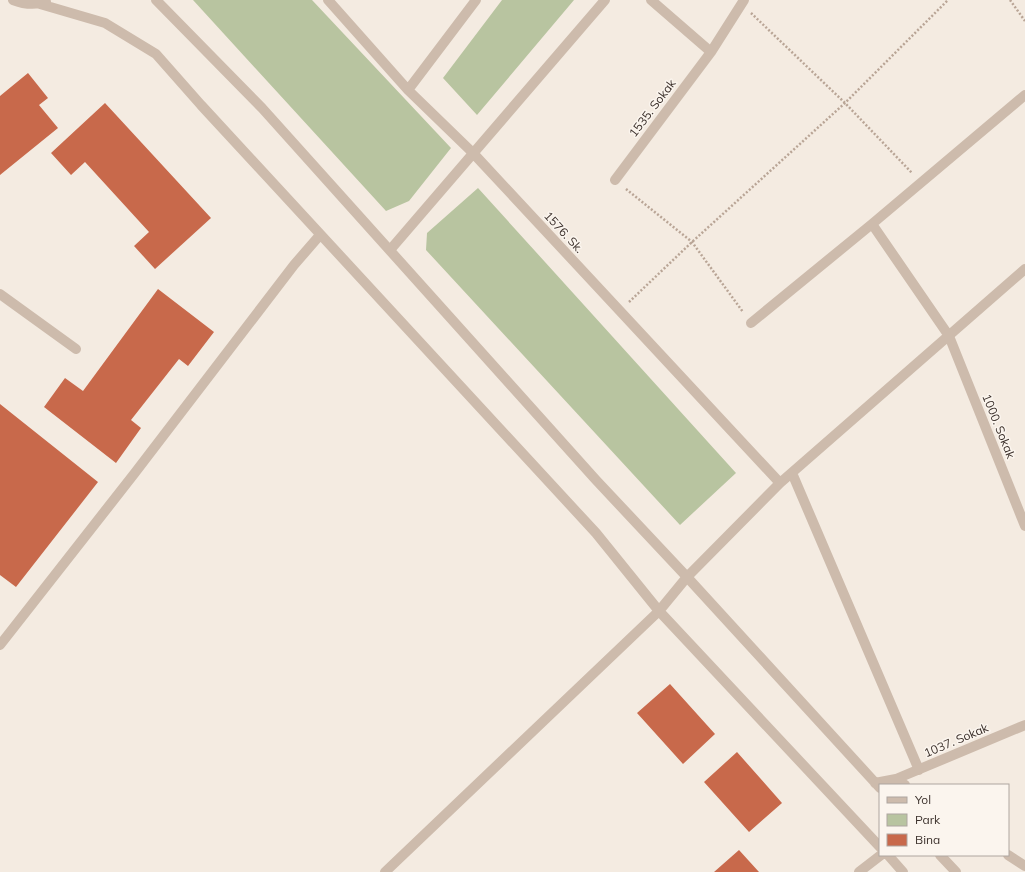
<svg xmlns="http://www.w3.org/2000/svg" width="1025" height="872" viewBox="0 0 1025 872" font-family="Mulish,sans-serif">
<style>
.green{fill:#b8c4a0}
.building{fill:#c8694b}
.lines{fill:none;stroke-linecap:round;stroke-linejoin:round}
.path{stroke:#b9a596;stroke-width:2.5;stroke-dasharray:2 2;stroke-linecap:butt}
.minor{stroke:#cdbbac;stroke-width:10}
.labels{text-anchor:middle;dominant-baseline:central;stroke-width:3;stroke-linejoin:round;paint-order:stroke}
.street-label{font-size:12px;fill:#3b302b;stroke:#fbf5ee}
</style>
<rect width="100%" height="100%" fill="#f4ebe1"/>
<path class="green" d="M193 0H312L451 148 409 201 386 211Z
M502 0H574L477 115 443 78Z
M478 188 736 473 680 525 426 250 427 233Z"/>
<path class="building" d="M28 73 48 98 39 105 58 128 0 175V96Z
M105 103 211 218 155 269 134 246 149 232 85 162 71 175 51 153Z
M158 289 214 332 188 366 179 359 131 420 141 428 116 463 44 407 65 378 83 391Z
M0 404 98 482 16 587 0 575Z
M670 684 715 734 683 764 637 713Z
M737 752 782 803 749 832 704 782Z
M739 850 759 872H714Z"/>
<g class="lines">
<path class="path" d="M1010 0 1025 21
M751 13 845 103 912 173
M626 189 692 242 743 312
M629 302 692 242 845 103 948 0"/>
<path class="minor" d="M13 0C23 4 35 5 46 2
M156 0 262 108 596 480 687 577 880 788
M328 0 408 90 473 153 780 483
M651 0 711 52
M40 4 105 23 156 54 201 105 596 533 659 611 880 847
M408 90 476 0
M615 180 711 52 744 0
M872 224 949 336 1025 526
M390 250 605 0
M0 294 76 349
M751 323 872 224 1025 95
M792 473 919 770
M0 645 134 474 294 265 320 235
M896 779 1025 725
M875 783 896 779 905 785
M888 855 903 872
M940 855 956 872
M1008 855 1025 866
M385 872 659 611 687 577 780 483 1025 269
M859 872 881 855"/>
</g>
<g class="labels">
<g class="street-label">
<text transform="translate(652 108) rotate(-53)">1535. Sokak</text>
<text transform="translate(564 232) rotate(47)">1576. Sk.</text>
<text transform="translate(999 426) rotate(68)">1000. Sokak</text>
<text transform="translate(956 740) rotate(-23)">1037. Sokak</text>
</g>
</g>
<rect x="879" y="784" width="130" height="72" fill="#fbf5ee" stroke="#aea6a0"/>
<rect x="887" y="797" width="20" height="6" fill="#cdbbac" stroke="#aea6a0"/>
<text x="915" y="804" font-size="12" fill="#3b302b">Yol</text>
<rect x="887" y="814" width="20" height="12" fill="#b8c4a0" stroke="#aea6a0"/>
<text x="915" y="824" font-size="12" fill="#3b302b">Park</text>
<rect x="887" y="834" width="20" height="12" fill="#c8694b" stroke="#aea6a0"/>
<text x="915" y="844" font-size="12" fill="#3b302b">Bina</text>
</svg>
